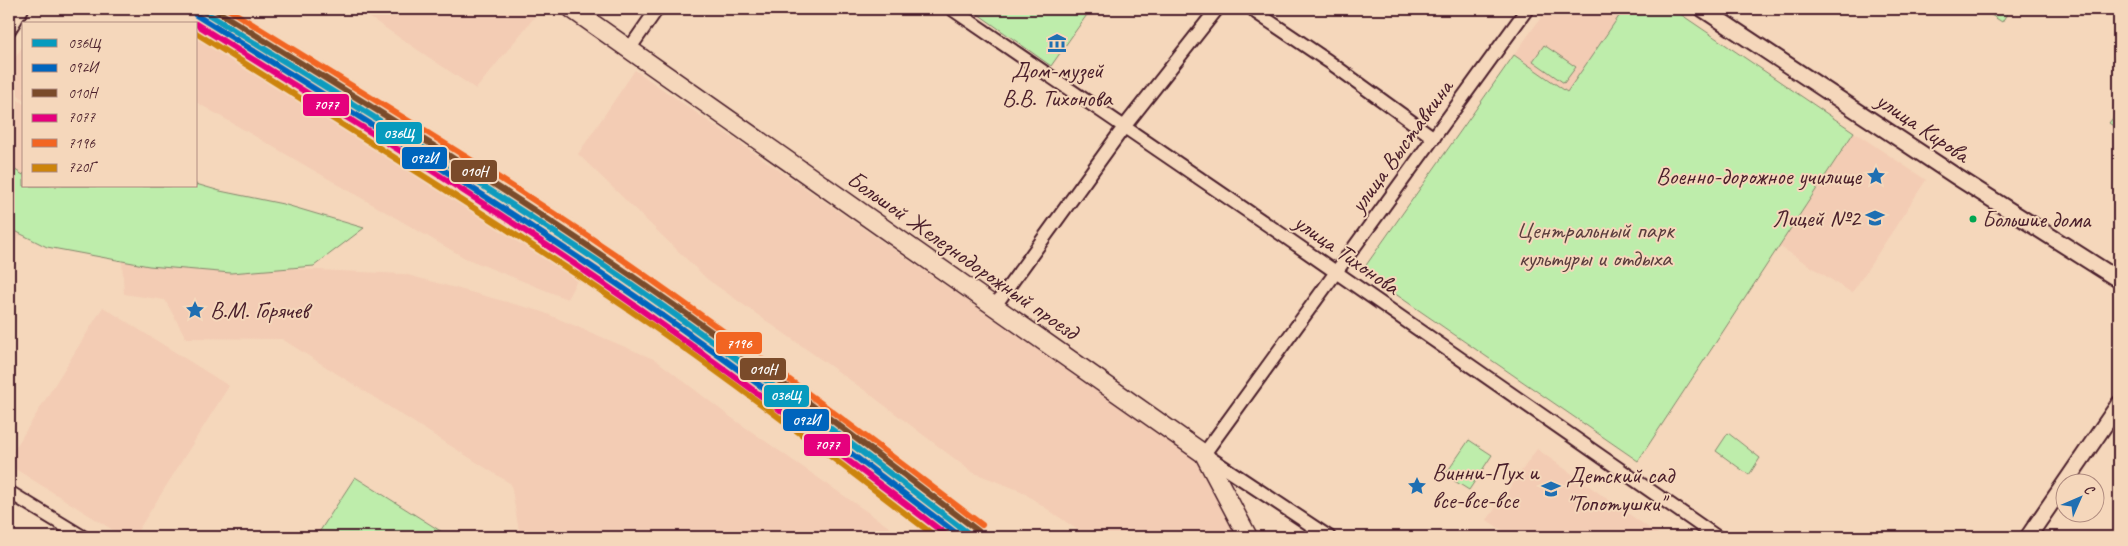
<svg xmlns="http://www.w3.org/2000/svg" width="2128" height="546" viewBox="0 0 2128 546" font-family="Caveat,sans-serif">
<style>
.built{fill:#f3ccb4}
.green{fill:#beedab;stroke:#84866b}
.lines{fill:none;stroke-linecap:round;stroke-linejoin:round}
.minor-casing{stroke:#4a1f2b;stroke-width:16}
.tertiary-casing{stroke:#4a1f2b;stroke-width:19}
.secondary-casing{stroke:#4a1f2b;stroke-width:21}
.minor{stroke:#f5d7bb;stroke-width:12}
.tertiary{stroke:#f5d7bb;stroke-width:15}
.secondary{stroke:#f5d7bb;stroke-width:18}
.rail{stroke:#4a1f2b;stroke-width:3;stroke-dasharray:8 4;stroke-linecap:butt}
.rail-1-casing{stroke:#f5d7bb;stroke-width:10}
.rail-2-casing{stroke:#f5d7bb;stroke-width:10}
.rail-3-casing{stroke:#f5d7bb;stroke-width:10}
.rail-4-casing{stroke:#f5d7bb;stroke-width:10}
.rail-5-casing{stroke:#f5d7bb;stroke-width:10}
.rail-6-casing{stroke:#f5d7bb;stroke-width:10}
.rail-1{stroke:#079bbe;stroke-width:6}
.rail-2{stroke:#0065bd;stroke-width:6}
.rail-3{stroke:#7a4b2a;stroke-width:6}
.rail-4{stroke:#e5007d;stroke-width:6}
.rail-5{stroke:#f26522;stroke-width:6}
.rail-6{stroke:#cc840b;stroke-width:6}
.bus-dot{fill:#00a651;stroke:#f5d7bb;stroke-width:2}
.labels{text-anchor:middle;dominant-baseline:central;stroke-width:4;stroke-linejoin:round;paint-order:stroke}
.bus-label{font-size:23px;fill:#4a1f2b;stroke:#f5d7bb;text-anchor:start}
.poi-label{font-size:24px;fill:#4a1f2b;stroke:#f5d7bb;text-anchor:start}
.street-label{font-size:24px;fill:#4a1f2b;stroke:#f5d7bb}
.park-label{font-size:24px;fill:#5b3e3e;stroke:#f5d7bb}
.line-badge{stroke:#f5d7bb;stroke-width:2}
.badge-label{font-size:14px;text-anchor:middle;font-weight:bold;fill:#fff}
</style>
<rect width="100%" height="100%" fill="#f5d7bb"/>
<filter id="ink" filterUnits="userSpaceOnUse"><feTurbulence type="fractalNoise" baseFrequency=".02" numOctaves="2"/><feDisplacementMap in="SourceGraphic" scale="10" xChannelSelector="R" yChannelSelector="G"/><feConvolveMatrix kernelMatrix="1 2 1 2 8 2 1 2 1" color-interpolation-filters="sRGB"/></filter>
<g filter="url(#ink)">
<path class="built" d="M357 9H541L476 89Z
M1547 9H1624L1567 92 1514 55Z
M196 28 430 170 582 271 567 299 465 258 196 102Z
M24 44V100L9 90V67Z
M635 70 1204 465 1239 537H1088L1021 491 972 472 867 392 707 279 578 154Z
M9 94 24 104V186H53L9 252Z
M1854 132 1926 180 1852 293 1779 246Z
M122 261 404 274 540 311 656 360 729 416 902 536 520 537 511 484 282 339 186 338 165 300 124 294Z
M103 307 229 386 134 537H124L9 465V458Z
M1537 449 1610 501 1662 537H1512L1487 520Z"/>
<path class="green" d="M971 9H1091L1051 66Z
M1624 9H1673L1854 132 1638 461 1362 271 1514 55 1567 92Z
M1982 9H2010L2002 22Z
M1544 45 1576 67 1564 83 1533 61Z
M2119 110V130L2109 123Z
M9 166 23 175 24 173V186H196V184L220 191 283 204 364 228 314 266 231 273 149 266 47 247 9 228Z
M1728 433 1760 458 1749 475 1716 451Z
M1469 440 1492 455 1469 490 1445 475Z
M355 477 450 537H316Z"/>
<g class="lines">
<g class="minor-casing">
<path id="minor" d="M952 9 1284 236 1717 537
M1253 9 1257 13 1328 61 1434 138
M9 30 22 9
M630 48 657 9
M994 307 1124 127 1217 9
M9 492 83 537
M1329 537 1204 454 1527 9"/>
</g>
<g class="tertiary-casing">
<path id="tertiary" d="M1703 9 1957 177 2119 280
M2028 537 2119 404"/>
</g>
<g class="secondary-casing">
<path id="secondary" d="M572 9 1204 454 1248 537"/>
</g>
<use href="#minor" class="minor"/>
<use href="#tertiary" class="tertiary"/>
<use href="#secondary" class="secondary"/>
<path class="rail" d="M917 520 939 537"/>
<g class="rail-1-casing">
<path id="rail-1" d="M200 9C336 94 473 177 605 266 731 352 852 444 973 537"/>
</g>
<g class="rail-2-casing">
<path id="rail-2" d="M196 15C332 100 468 183 601 273 724 356 843 447 961 537"/>
</g>
<g class="rail-3-casing">
<path id="rail-3" d="M214 9C347 92 481 173 610 261 736 346 857 439 978 531"/>
</g>
<g class="rail-4-casing">
<path id="rail-4" d="M196 24C331 108 467 190 598 280 718 362 834 449 949 537"/>
</g>
<g class="rail-5-casing">
<path id="rail-5" d="M228 9C358 90 490 169 616 255 741 342 862 433 982 525"/>
</g>
<g class="rail-6-casing">
<path id="rail-6" d="M196 33C329 116 461 198 591 284 710 363 824 451 936 537"/>
</g>
<use href="#rail-1" class="rail-1"/>
<use href="#rail-2" class="rail-2"/>
<use href="#rail-3" class="rail-3"/>
<use href="#rail-4" class="rail-4"/>
<use href="#rail-5" class="rail-5"/>
<use href="#rail-6" class="rail-6"/>
</g>
</g>
<defs>
<g id="museum-bare" transform="scale(1.5)"><path d="M0-6L6-3V-2H-6V-3ZM-5-1h2V3h-2ZM-1-1h2V3h-2ZM3-1h2V3H3ZM-6 4H6V6H-6Z" fill="#1f6fb2" stroke="#f5d7bb" stroke-width="2.5" paint-order="stroke"/></g>
<g id="sight-bare" transform="scale(1.5)"><path d="M0-6L1.8-2.2L6-1.7L2.9 1.2L3.7 5.4L0 3.3L-3.7 5.4L-2.9 1.2L-6-1.7L-1.8-2.2Z" fill="#1f6fb2" stroke="#f5d7bb" stroke-width="2.5" paint-order="stroke"/></g>
<g id="school-bare" transform="scale(1.5)"><path d="M0-5L7-2L0 1L-7-2ZM-4 1L0 2.5L4 1V4Q0 6-4 4Z" fill="#1f6fb2" stroke="#f5d7bb" stroke-width="2.5" paint-order="stroke"/></g>
</defs>
<g fill-rule="evenodd">
<use href="#museum-bare" x="1057" y="43"/>
<use href="#sight-bare" x="1876" y="176"/>
<use href="#school-bare" x="1875" y="218"/>
<use href="#sight-bare" x="195" y="310"/>
<use href="#sight-bare" x="1417" y="486"/>
<use href="#school-bare" x="1551" y="489"/>
</g>
<circle class="bus-dot" cx="1973" cy="219" r="4.5"/>
<g class="labels">
<g class="bus-label">
<text x="1982" y="219">Большие дома</text>
</g>
<g class="poi-label">
<text x="1057" y="70" text-anchor="middle">Дом-музей<tspan x="1057" dy="28">В.В. Тихонова</tspan></text>
<text x="1861" y="176" text-anchor="end">Военно-дорожное училище</text>
<text x="1860" y="218" text-anchor="end">Лицей №2</text>
<text x="210" y="310">В.М. Горячев</text>
<text x="1432" y="472">Винни-Пух и<tspan x="1432" dy="28">все-все-все</tspan></text>
<text x="1566" y="475">Детский сад<tspan x="1566" dy="28">"Топотушки"</tspan></text>
</g>
<g class="street-label">
<text transform="translate(1923 127) rotate(34)">улица Кирова</text>
<text transform="translate(1401 146) rotate(-54)">улица Выставкина</text>
<text transform="translate(1347 254) rotate(35)">улица Тихонова</text>
<text transform="translate(963 255) rotate(35)">Большой Железнодорожный проезд</text>
</g>
<g class="park-label">
<text x="1595" y="230">Центральный парк<tspan x="1595" dy="28">культуры и отдыха</tspan></text>
</g>
</g>
<g class="line-badge">
<rect x="302" y="93" width="48" height="24" rx="5" fill="#e5007d"/>
<rect x="375" y="121" width="48" height="24" rx="5" fill="#079bbe"/>
<rect x="401" y="146" width="47" height="24" rx="5" fill="#0065bd"/>
<rect x="450" y="159" width="48" height="24" rx="5" fill="#7a4b2a"/>
<rect x="715" y="331" width="48" height="24" rx="5" fill="#f26522"/>
<rect x="739" y="357" width="48" height="24" rx="5" fill="#7a4b2a"/>
<rect x="763" y="384" width="47" height="24" rx="5" fill="#079bbe"/>
<rect x="782" y="408" width="48" height="24" rx="5" fill="#0065bd"/>
<rect x="803" y="433" width="48" height="24" rx="5" fill="#e5007d"/>
</g>
<g class="badge-label">
<text x="326" y="109">7077</text>
<text x="399" y="138">036Щ</text>
<text x="424" y="163">092И</text>
<text x="474" y="176">010Н</text>
<text x="739" y="348">7196</text>
<text x="763" y="374">010Н</text>
<text x="786" y="400">036Щ</text>
<text x="806" y="425">092И</text>
<text x="827" y="449">7077</text>
</g>
<rect width="2128" height="546" fill="none" stroke="#f5d7bb" stroke-width="30"/>
<rect x="15" y="15" width="2098" height="516" fill="none" stroke="#4a1f2b" stroke-width="2" filter="url(#ink)"/>
<rect x="22" y="22" width="175" height="165" fill="#f5d7bb" stroke="#b18d81"/>
<rect x="32" y="39" width="25" height="8" fill="#079bbe" stroke="#b18d81"/>
<text x="68" y="48" font-size="15" fill="#4a1f2b">036Щ</text>
<rect x="32" y="64" width="25" height="8" fill="#0065bd" stroke="#b18d81"/>
<text x="68" y="72" font-size="15" fill="#4a1f2b">092И</text>
<rect x="32" y="89" width="25" height="8" fill="#7a4b2a" stroke="#b18d81"/>
<text x="68" y="98" font-size="15" fill="#4a1f2b">010Н</text>
<rect x="32" y="114" width="25" height="8" fill="#e5007d" stroke="#b18d81"/>
<text x="68" y="122" font-size="15" fill="#4a1f2b">7077</text>
<rect x="32" y="139" width="25" height="8" fill="#f26522" stroke="#b18d81"/>
<text x="68" y="148" font-size="15" fill="#4a1f2b">7196</text>
<rect x="32" y="164" width="25" height="8" fill="#cc840b" stroke="#b18d81"/>
<text x="68" y="172" font-size="15" fill="#4a1f2b">720Г</text>
<g transform="translate(2080 498) rotate(45)"><circle r="24" fill="#f5d7bb" stroke="#b18d81"/>
<path d="M0-4L9 19L0 12L-9 19Z" fill="#1f6fb2"/>
<text y="-8" font-size="14" font-weight="bold" text-anchor="middle" fill="#4a1f2b">С</text>
</g>
</svg>
